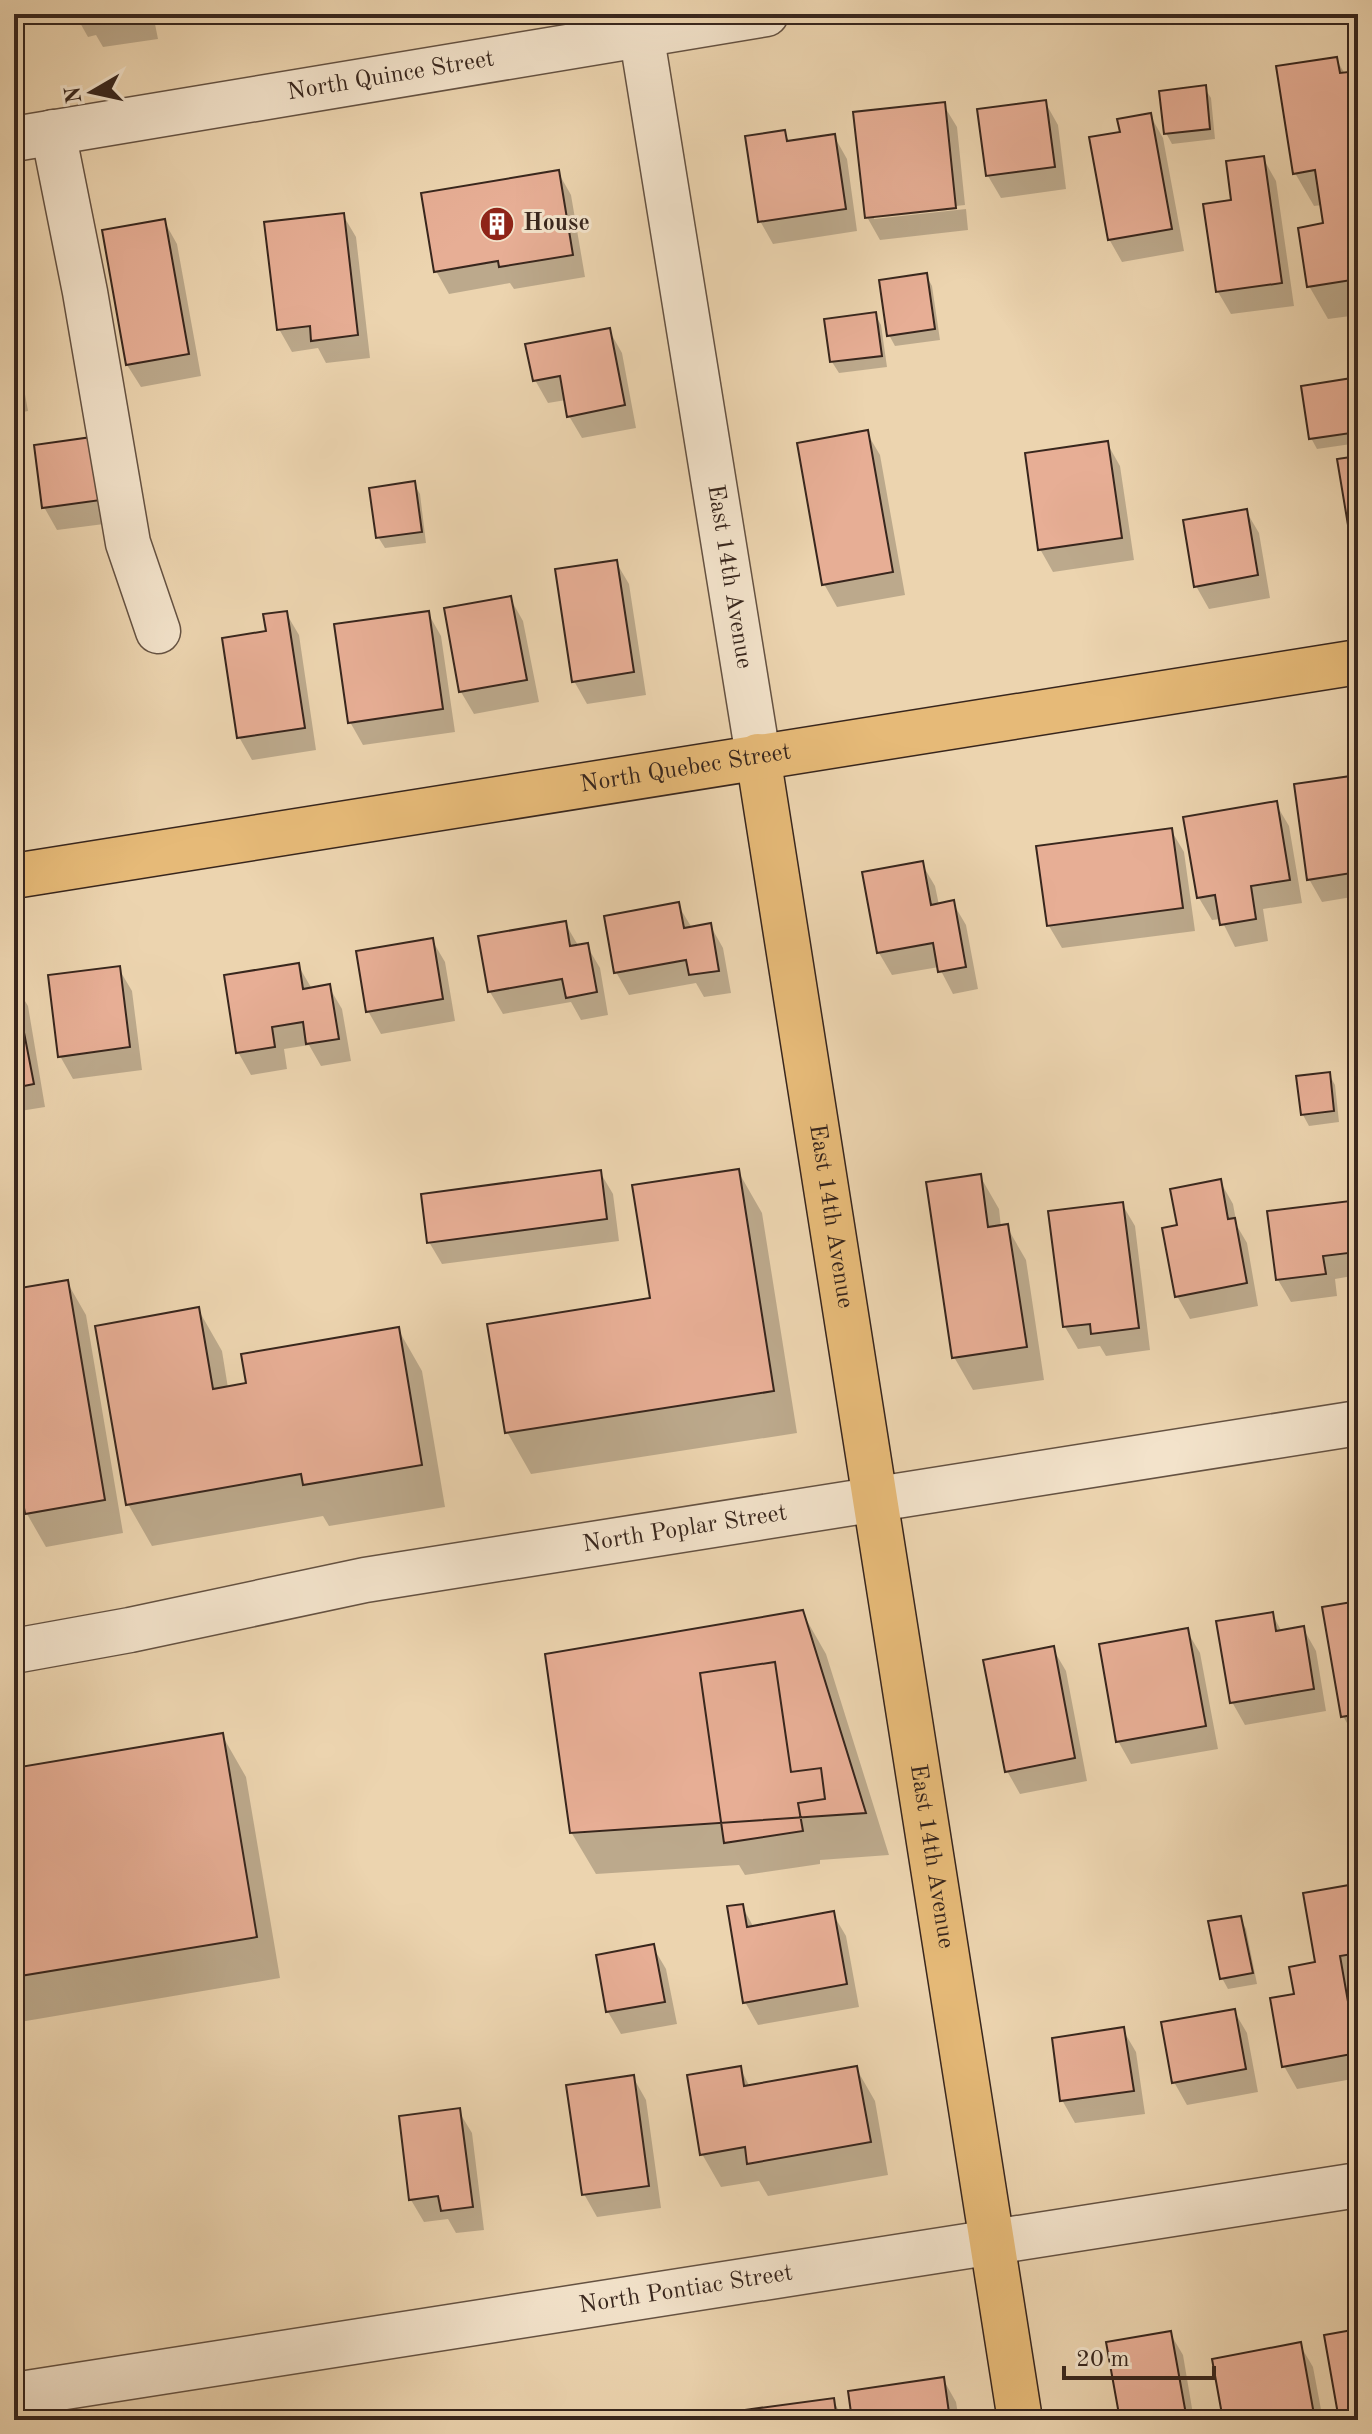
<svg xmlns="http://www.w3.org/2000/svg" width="1372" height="2434" viewBox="0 0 1372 2434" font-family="'Old Standard TT',serif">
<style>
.shadow{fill:#0003}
.building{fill:#e7ae95;stroke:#38261d;stroke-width:2}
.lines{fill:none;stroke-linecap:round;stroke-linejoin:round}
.minor-casing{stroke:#655242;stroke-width:47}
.major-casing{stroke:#38261d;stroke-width:47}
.minor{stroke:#f3e3cb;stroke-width:44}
.major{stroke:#e6ba78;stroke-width:44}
.labels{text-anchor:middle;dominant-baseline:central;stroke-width:6;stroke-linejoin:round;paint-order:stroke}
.street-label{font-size:24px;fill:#38261d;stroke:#f3e3cb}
.poi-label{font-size:24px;font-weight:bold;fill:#38261d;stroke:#f3e3cb;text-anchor:start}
</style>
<rect width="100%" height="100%" fill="#ecd4af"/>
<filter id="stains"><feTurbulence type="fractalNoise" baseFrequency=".0025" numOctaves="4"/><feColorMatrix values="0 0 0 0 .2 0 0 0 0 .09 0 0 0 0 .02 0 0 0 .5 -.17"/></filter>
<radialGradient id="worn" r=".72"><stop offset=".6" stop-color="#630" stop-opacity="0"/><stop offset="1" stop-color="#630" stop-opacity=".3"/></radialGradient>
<path class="shadow" d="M14 14H58V18L14 24Z
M75 14H153L158 39 103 47 96 35 88 37Z
M1336 59 1345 74 1358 73V315L1328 319 1309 286 1326 225 1322 205 1314 206 1295 173Z
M1204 87 1211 98 1215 139 1172 144 1166 133Z
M1045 102 1058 125 1066 189 1001 198 988 176 979 111Z
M943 104 957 127 965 205 874 215V219L966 209 968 230 880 240 867 217Z
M1150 115 1163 138 1184 251 1122 262 1109 239 1122 134Z
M784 132 790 143 834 136 847 159 857 231 773 244 760 221Z
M1263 158 1276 181 1294 306 1231 314 1218 292 1234 201Z
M558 172 571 195 585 277 514 289 510 283 449 294 436 271Z
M343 215 356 237 370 358 326 363 318 348 292 352 279 329Z
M164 221 177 244 201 376 141 387 127 365Z
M926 275 932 286 940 340 895 346 889 335Z
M875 314 881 325 887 367 839 373 832 362 827 320Z
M609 330 622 353 636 428 582 438 569 416 566 400 548 403 535 380Z
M14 333 28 411 14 414Z
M1351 380 1358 397V443L1317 449 1311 438Z
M867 433 880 455 905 595 837 607 824 584Z
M91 439 112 523 57 530 44 507Z
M1107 443 1120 466 1134 560 1053 572 1040 549Z
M414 484 420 494 426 543 385 548 378 537Z
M1246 511 1259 533 1270 598 1209 609 1196 586Z
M616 562 629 584 646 695 587 704 574 681Z
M510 598 523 621 539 702 474 714 461 692Z
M286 613 299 635 316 750 252 760 239 737 268 632Z
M428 613 441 636 455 732 363 745 350 722Z
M1358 777V896L1322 902 1309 879Z
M1276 804 1289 826 1302 903 1263 909 1268 941 1235 947 1221 919 1212 920 1199 898Z
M1171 830 1184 852 1195 931 1062 948 1049 926 1039 848Z
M922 864 935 886 939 905 953 903 966 925 978 989 953 994 939 967 892 975 879 953 865 874Z
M678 905 692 928 710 925 723 948 731 993 704 997 696 983 629 995 616 972Z
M565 923 579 947 587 946 600 968 608 1015 581 1020 571 1002 503 1014 490 992 480 938Z
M432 940 445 962 455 1021 381 1034 368 1011Z
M298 965 312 989 329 987 342 1009 351 1061 321 1066 309 1045 284 1049 287 1069 251 1075 238 1052Z
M119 969 132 991 142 1070 73 1079 60 1056Z
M14 983 28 1006 45 1107 14 1112Z
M1329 1074 1335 1085 1339 1122 1309 1126 1303 1115Z
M738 1171 762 1213 797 1433 531 1474 507 1432 653 1300Z
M600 1172 613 1194 619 1241 442 1264 429 1242Z
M980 1176 999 1209 1001 1227H1007L1026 1260 1044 1380 973 1390 954 1357Z
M1220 1181 1233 1204 1237 1226 1247 1243 1258 1306 1190 1319 1177 1296 1179 1226Z
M1349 1203 1358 1218V1275L1335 1279 1337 1296 1291 1302 1278 1280 1269 1213Z
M1122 1204 1135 1226 1150 1350 1106 1356 1100 1346 1078 1349 1065 1327Z
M67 1282 86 1315 123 1533 46 1547 27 1514 14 1437V1291Z
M198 1309 222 1351 228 1388 249 1384 398 1329 422 1371 445 1507 329 1526 323 1516 152 1546 128 1504Z
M1358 1603V1738L1356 1739 1343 1716Z
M802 1612 826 1654 889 1855 820 1860V1864L745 1875 739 1865 596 1874 571 1832Z
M1272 1614 1282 1632 1303 1628 1316 1651 1326 1711 1245 1725 1232 1702Z
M1187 1631 1200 1653 1218 1749 1131 1764 1118 1741Z
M1053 1649 1066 1671 1087 1781 1020 1794 1007 1771Z
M222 1735 246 1777 280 1978 14 2023V1770Z
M1354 1886 1358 1893V1978L1352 1979 1358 2016V2078L1297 2089 1284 2066 1296 1996 1317 1964Z
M742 1906 754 1928 833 1914 846 1936 859 2007 758 2025 745 2002Z
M1240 1918 1246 1929 1257 1984 1228 1989 1222 1978Z
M653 1947 666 1969 677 2024 621 2034 608 2012Z
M1234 2011 1247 2033 1258 2092 1187 2105 1174 2082Z
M1123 2030 1136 2052 1145 2114 1075 2123 1062 2100Z
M740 2068 750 2087 856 2068 875 2101 888 2175 768 2196 759 2181 721 2187 702 2154Z
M633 2077 646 2100 661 2208 597 2217 584 2194Z
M458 2110 472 2133 484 2230 456 2233 448 2219 424 2222 411 2200Z
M1170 2333 1183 2355 1194 2420H1122Z
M1300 2345 1313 2367 1323 2420H1225Z
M943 2379 956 2402 959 2420H854Z
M833 2400 844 2420H740Z"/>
<path class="building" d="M1337 57 1340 73 1358 71V230L1351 231 1358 279 1307 287 1298 228 1323 223 1315 170 1293 174 1276 66Z
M1206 85 1210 129 1164 134 1159 91Z
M1046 100 1055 167 986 176 977 109Z
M945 102 956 208 865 218 853 112Z
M1151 113 1172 229 1108 240 1089 137 1120 132 1117 119Z
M785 130 787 141 835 134 846 209 758 222 745 136Z
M1264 156 1282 283 1216 292 1203 204 1231 200 1226 161Z
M559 170 573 255 499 267 498 261 434 272 421 193Z
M344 213 358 335 311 341 310 326 277 330 264 222Z
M165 219 189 354 126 365 102 230Z
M927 273 935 329 887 336 879 280Z
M876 312 882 356 830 362 824 319Z
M610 328 625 405 567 417 560 376 533 381 525 344Z
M1352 378 1358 432 1309 439 1301 386Z
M868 430 893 572 822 585 797 443Z
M92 437 101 500 42 508 34 445Z
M1108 441 1122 538 1038 550 1025 453Z
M1358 456V542L1351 543 1337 459Z
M415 481 422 532 376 538 369 488Z
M1247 509 1258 575 1194 587 1183 520Z
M617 560 634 672 572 682 555 569Z
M511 596 527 680 459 692 444 608Z
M287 611 305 728 237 738 222 638 266 631 263 614Z
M429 611 443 709 348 723 334 624Z
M1358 775V872L1307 880 1294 784Z
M1277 801 1290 880 1251 886 1256 919 1220 925 1215 895 1197 898 1183 817Z
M1172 828 1183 908 1047 926 1036 846Z
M923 861 931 905 954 900 966 967 938 972 933 943 877 953 862 872Z
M679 902 684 928 711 923 719 971 689 975 686 960 614 973 604 916Z
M566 921 570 946 588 943 597 992 566 998 562 979 488 992 478 936Z
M433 938 443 999 366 1012 356 951Z
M299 963 303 989 330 984 339 1039 306 1044 303 1022 272 1027 275 1047 236 1053 224 975Z
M120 966 130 1047 58 1057 48 975Z
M14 981 34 1084 14 1088Z
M1330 1072 1334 1111 1301 1115 1296 1076Z
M739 1169 774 1391 505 1433 487 1324 650 1298 632 1185Z
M601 1170 607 1219 427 1243 421 1194Z
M981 1174 988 1227 1008 1224 1027 1347 952 1358 926 1182Z
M1221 1179 1228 1219 1235 1218 1247 1283 1175 1297 1162 1228 1177 1225 1170 1189Z
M1350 1201 1357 1252 1323 1256 1326 1274 1276 1280 1267 1211Z
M1123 1202 1139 1328 1091 1334 1090 1324 1063 1327 1048 1211Z
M68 1280 105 1500 25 1514 14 1449V1289Z
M199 1307 213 1389 246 1383 241 1354 399 1327 422 1465 303 1485 301 1474 126 1505 95 1326Z
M1358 1601V1714L1341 1717 1322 1607Z
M803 1610 866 1813 570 1833 545 1654Z
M1273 1612 1276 1631 1304 1626 1314 1689 1230 1703 1216 1621Z
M1188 1628 1206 1726 1116 1742 1099 1644Z
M1054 1646 1075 1758 1005 1772 983 1660Z
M775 1662 791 1772 821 1768 825 1799 798 1803 803 1831 724 1843 700 1673Z
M223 1733 257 1937 14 1977V1768Z
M1355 1884 1358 1900V1953L1340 1956 1357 2053 1282 2067 1270 1998 1294 1994 1289 1967 1315 1962 1303 1893Z
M743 1904 747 1927 834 1911 847 1984 743 2003 727 1906Z
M1241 1916 1253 1973 1220 1979 1208 1921Z
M654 1944 665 2002 606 2012 596 1955Z
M1235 2009 1246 2069 1172 2083 1161 2022Z
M1124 2027 1134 2091 1060 2101 1052 2038Z
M741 2066 744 2086 857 2066 871 2142 747 2164 745 2147 700 2155 687 2075Z
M634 2075 649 2186 582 2195 566 2085Z
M460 2108 473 2207 441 2211 438 2196 409 2200 399 2116Z
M1358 2329V2420H1339L1324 2335Z
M1171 2331 1187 2420H1120L1106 2342Z
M1301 2342 1315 2420H1223L1212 2359Z
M944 2377 950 2420H852L848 2391Z
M834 2398 837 2420H738L737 2411Z
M717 2414 718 2420H667Z"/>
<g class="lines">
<g class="minor-casing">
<g id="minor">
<path id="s1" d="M638 14 758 756"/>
<path d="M53 132 85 292 128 543 158 631"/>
<path id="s2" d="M14 139 766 14"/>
<path id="s3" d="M14 1651 130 1630 365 1580 1358 1423"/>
<path id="s4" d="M14 2395 1358 2185"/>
</g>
</g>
<g class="major-casing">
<g id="major">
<path id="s5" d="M758 756 1020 2420"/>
<path id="s6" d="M14 876 1358 662"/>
</g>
</g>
<use href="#minor" class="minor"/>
<use href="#major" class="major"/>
</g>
<defs>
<g id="building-disc" transform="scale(1.8)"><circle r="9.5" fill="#8f2418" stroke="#f3e3cb"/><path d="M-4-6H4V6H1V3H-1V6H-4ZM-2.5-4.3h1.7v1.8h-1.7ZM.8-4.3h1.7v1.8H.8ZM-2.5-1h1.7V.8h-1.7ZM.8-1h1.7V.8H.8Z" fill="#fff"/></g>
</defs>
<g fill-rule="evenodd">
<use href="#building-disc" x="497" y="224"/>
</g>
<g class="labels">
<g class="street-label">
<text stroke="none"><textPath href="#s2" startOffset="382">North Quince Street</textPath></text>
<text stroke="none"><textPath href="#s1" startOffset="570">East 14th Avenue</textPath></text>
<text stroke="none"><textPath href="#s6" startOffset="680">North Quebec Street</textPath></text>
<text stroke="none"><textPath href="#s5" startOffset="466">East 14th Avenue</textPath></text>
<text stroke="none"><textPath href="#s3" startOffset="682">North Poplar Street</textPath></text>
<text stroke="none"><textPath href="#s5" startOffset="1114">East 14th Avenue</textPath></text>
<text stroke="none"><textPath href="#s4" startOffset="680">North Pontiac Street</textPath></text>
</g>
<g class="poi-label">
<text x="523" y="224">House</text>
</g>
</g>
<rect width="1372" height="2434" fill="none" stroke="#ecd4af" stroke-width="48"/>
<rect x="16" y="16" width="1340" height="2402" fill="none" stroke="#38261d" stroke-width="4"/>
<rect x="24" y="24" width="1324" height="2386" fill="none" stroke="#38261d" stroke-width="2"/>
<g transform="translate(92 92) rotate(261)" stroke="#f3e3cb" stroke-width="6" paint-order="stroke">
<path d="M0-6L14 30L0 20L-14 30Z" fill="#38261d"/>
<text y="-12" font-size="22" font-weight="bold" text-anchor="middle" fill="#38261d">N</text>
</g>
<path d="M1064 2366v12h150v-12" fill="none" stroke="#38261d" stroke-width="4"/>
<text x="1076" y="2366" font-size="24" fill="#38261d" stroke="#f3e3cb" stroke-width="6" paint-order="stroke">20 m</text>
<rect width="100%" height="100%" filter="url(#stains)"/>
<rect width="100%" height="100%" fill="url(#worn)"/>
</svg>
